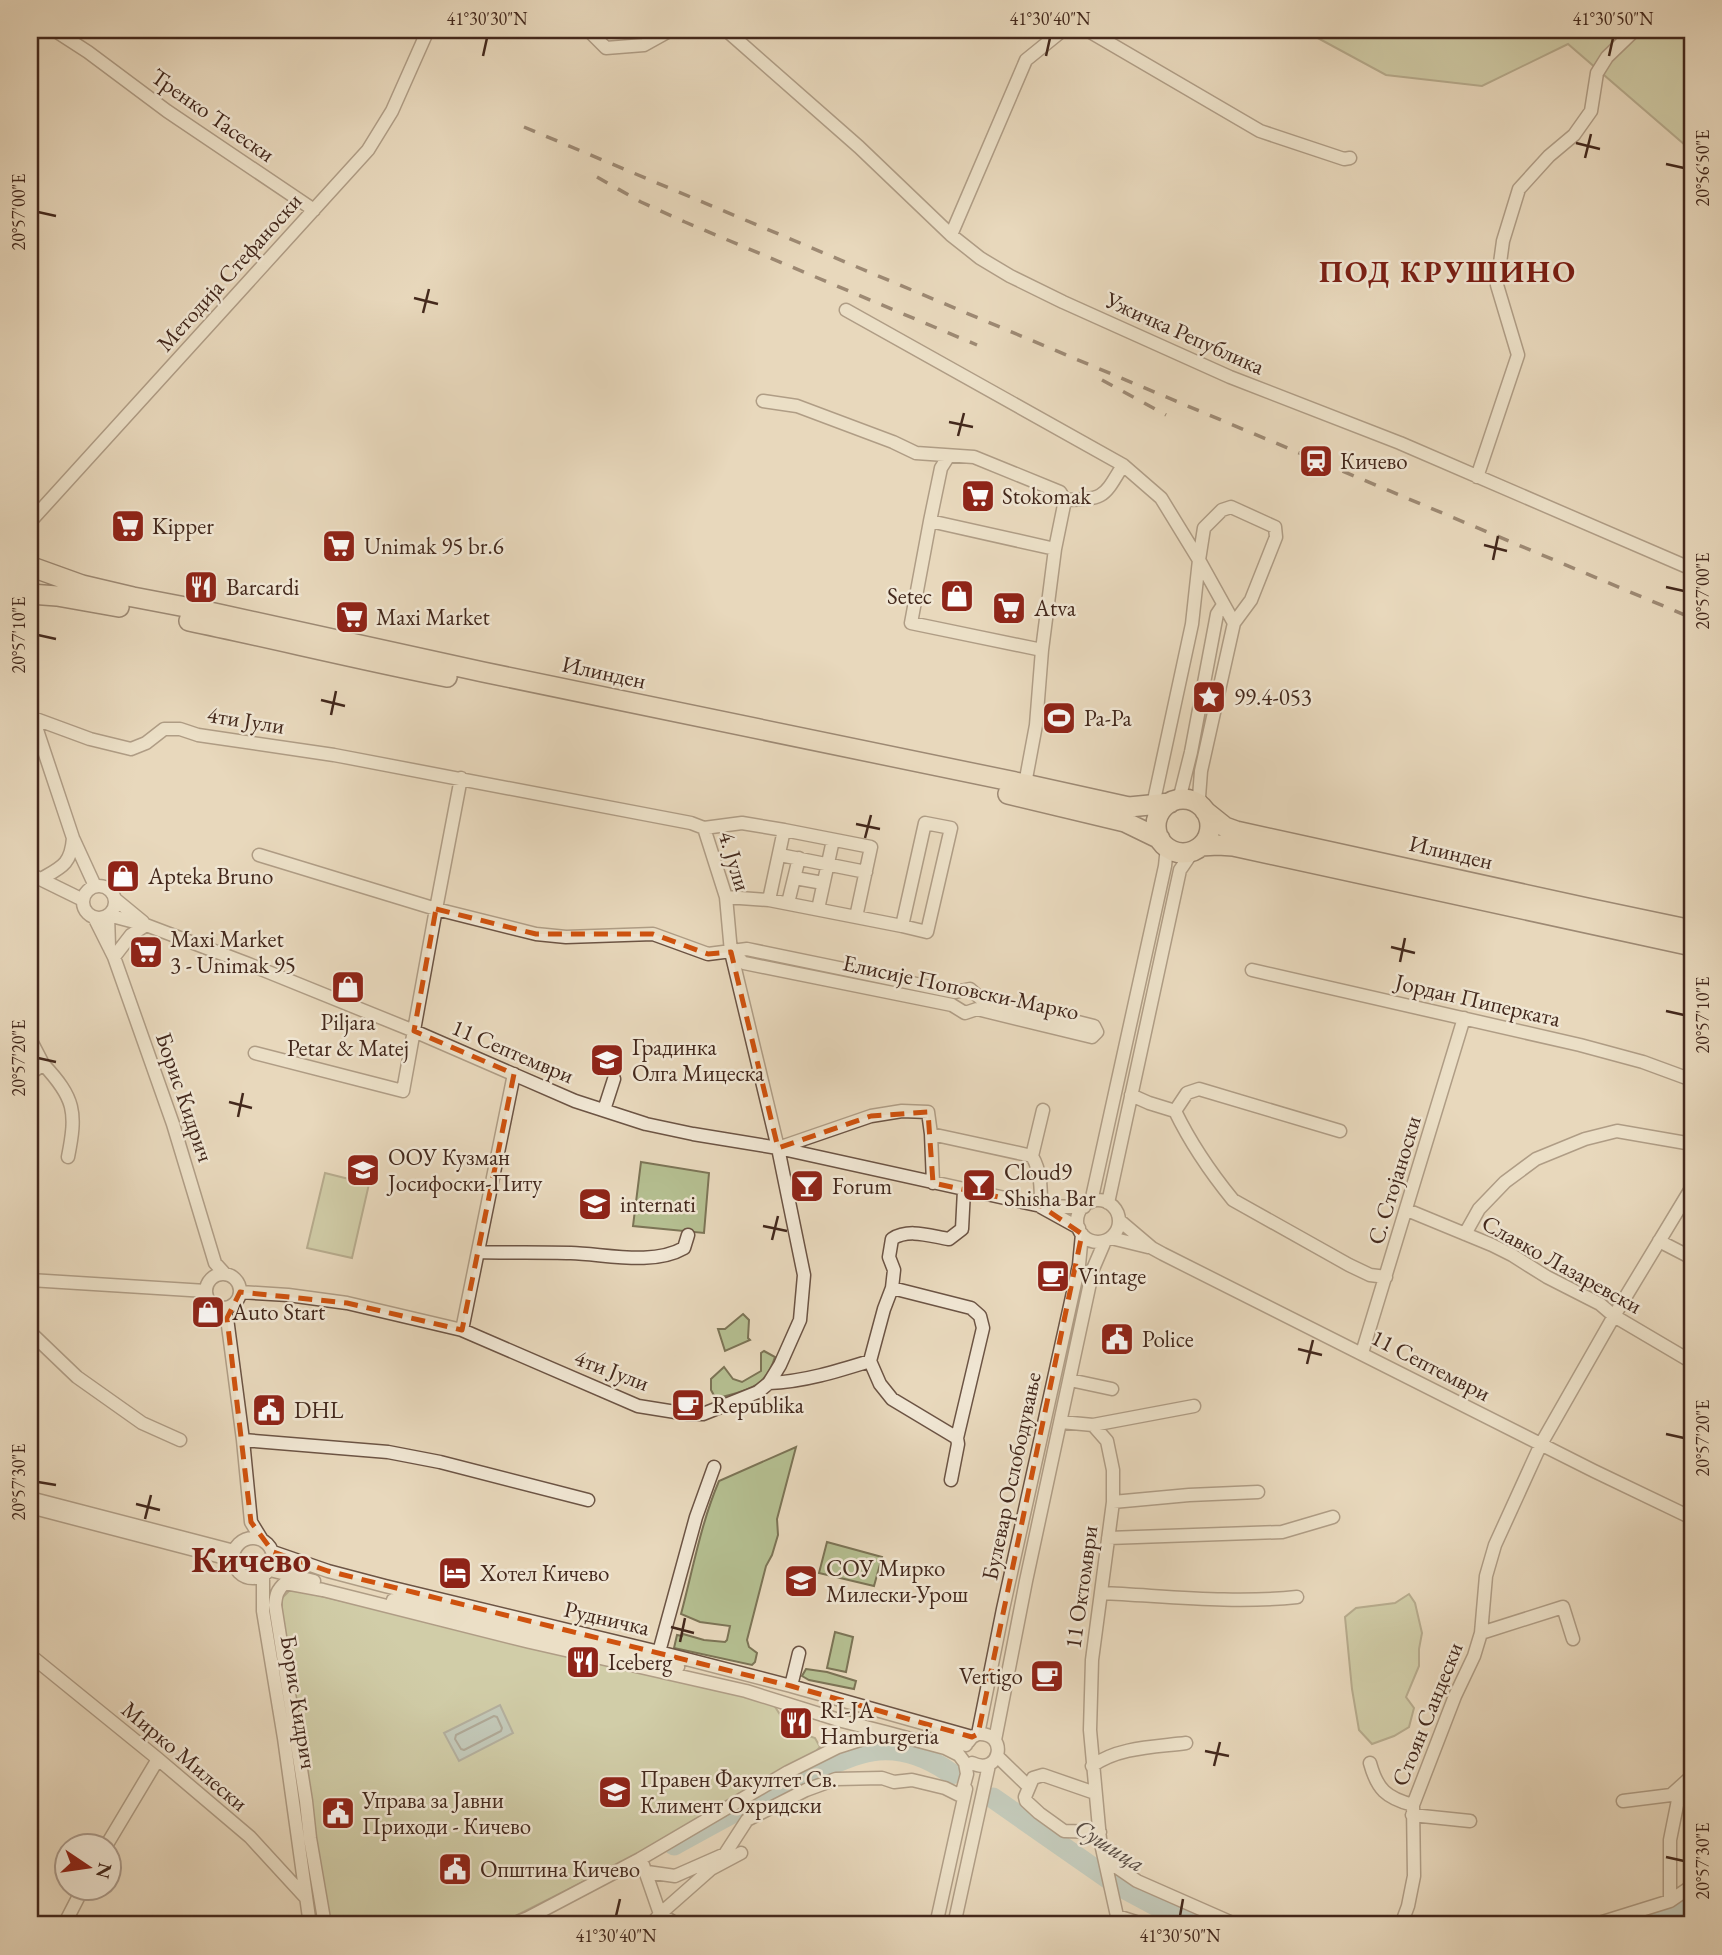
<svg xmlns="http://www.w3.org/2000/svg" width="1722" height="1955" viewBox="0 0 1722 1955" font-family="'EB Garamond',serif">
<style>
.green{fill:#b5bf91;stroke:#7c7456;stroke-width:2}
.water{fill:#99b8b9;stroke:#777e7a;stroke-width:2}
.lines{fill:none;stroke-linecap:round;stroke-linejoin:round}
.shore{stroke:#6e706a;stroke-width:2}
.river{stroke:#99b8b9;stroke-width:21}
.street-casing{stroke:#6c5444;stroke-width:15}
.primary-casing{stroke:#43281c;stroke-width:22}
.street{stroke:#f0e6d3;stroke-width:12}
.primary{stroke:#e8d8bc;stroke-width:19}
.rail{stroke:#43281c;stroke-width:3.5;stroke-dasharray:12 12;stroke-linecap:butt}
.marked{fill:none;stroke:#cf520e;stroke-width:5;stroke-dasharray:14 9;stroke-linejoin:round}
.ticks{fill:none;stroke:#43281c;stroke-width:2.5}
.labels{text-anchor:middle;dominant-baseline:central;stroke-width:5;stroke-linejoin:round;paint-order:stroke}
.street-label{font-size:23px;fill:#43281c;stroke:#f0e6d3}
.poi-label{font-size:23px;fill:#43281c;stroke:#f0e6d3;text-anchor:start}
.water-label{font-size:24px;font-style:italic;fill:#584c43;stroke:#f0e6d3}
.district-label{font-size:30px;font-weight:bold;letter-spacing:2px;fill:#7a1f14;stroke:#f0e6d3}
.town-label{font-size:37px;font-weight:bold;fill:#7a1f14;stroke:#f0e6d3}
.neatline{fill:none;stroke:#43281c;stroke-width:2.5}
.ticks-label{font-size:18px;text-anchor:middle;fill:#43281c}
</style>
<rect width="100%" height="100%" fill="#e8d8bc"/>
<filter id="stains"><feTurbulence type="fractalNoise" baseFrequency=".00286" numOctaves="4"/><feColorMatrix values="0 0 0 0 .2 0 0 0 0 .09 0 0 0 0 .02 0 0 0 .5 -.17"/></filter>
<radialGradient id="worn" r=".72"><stop offset=".6" stop-color="#630" stop-opacity="0"/><stop offset="1" stop-color="#630" stop-opacity=".3"/></radialGradient>
<path class="green" d="M1303 30H1692V151L1568 44 1482 86 1386 75Z
M641 1162 709 1173 704 1233 633 1226Z
M325 1173 369 1184 352 1258 307 1248Z
M743 1314 749 1320 748 1338 750 1340 725 1351 718 1329H725Z
M764 1351 775 1357C765 1390 745 1390 716 1399L711 1390V1379L724 1367 733 1379 742 1382 761 1371V1353Z
M796 1447 777 1519 778 1535 772 1555 766 1566 747 1640 749 1647 757 1653 755 1662 752 1665 674 1648 677 1635 682 1636 683 1634 704 1640 725 1642 727 1640 730 1626 700 1622 681 1614C693 1569 701 1523 719 1481Z
M827 1542 882 1557 874 1586 819 1573Z
M291 1589 772 1702 789 1729 815 1738 820 1747 806 1762 641 1853 497 1925H331L325 1903 282 1620V1598Z
M1409 1594 1415 1603 1422 1633 1419 1649V1666L1406 1697 1414 1708 1409 1727 1394 1736 1372 1744 1359 1730 1352 1689 1345 1617 1356 1608 1395 1603Z
M835 1632 853 1637 846 1672 827 1668Z
M806 1669 827 1672 856 1681 854 1689 809 1680 802 1676Z"/>
<path class="water" d="M500 1705 513 1733 459 1761 444 1733Z"/>
<g class="lines">
<path class="shore" d="M494 1716 497 1717 502 1728 501 1731 464 1750 461 1749 455 1739 456 1735Z"/>
<path class="river" d="M993 1798 1116 1884 1155 1905 1205 1925
M674 1845C722 1819 770 1791 821 1769 837 1762 855 1753 872 1751 902 1746 928 1757 952 1774
M1640 1925 1692 1900"/>
<g class="street-casing">
<path id="street" d="M54 30 88 52 167 111 314 210
M588 30 606 48 644 45 671 30
M726 30 859 147 951 235 980 258 1010 276 1063 302 1230 377 1400 443 1692 569
M1087 30 1260 131 1344 159 1350 158
M951 235 1026 60 1063 30
M846 310 1123 465 1161 498 1199 560 1192 624 1153 805
M763 401 797 406 893 442 916 453 974 457 1060 492 1065 500
M1477 477 1518 355 1497 285 1503 241 1519 189 1549 156 1574 135 1591 111 1597 73 1607 57 1635 30
M930 521 941 468 948 457
M30 522 368 150 392 111 428 30
M1055 549 1065 500C1105 499 1103 498 1123 465
M30 709 73 838 95 886
M33 718 90 739 131 749 146 743 164 729H180L198 735 334 755 691 823 704 828 726 897 731 952 778 1148 804 1275 800 1320 780 1365 769 1383 758 1392 703 1414H688L638 1406 462 1330 347 1303 288 1295 240 1292
M1025 784 1036 725 1042 650 911 623 930 521 1055 549 1042 650
M1179 800 1191 752 1217 614 1223 605
M1205 811 1199 797 1201 771 1234 623 1251 600 1276 537 1275 527 1231 507 1222 510 1204 528 1199 560 1234 623
M704 828 742 823 784 830 769 900 726 897
M259 855 436 909 461 778
M780 855 866 872
M30 874 83 900
M795 878 823 883
M41 879C62 867 71 864 73 838
M83 902a16 16 0 1 1 32 0a16 16 0 1 1-32 0Z
M115 899 143 922
M769 900 856 917 871 847 784 830
M788 903 799 858
M818 909 833 840
M94 917 114 957 173 1124 215 1263 225 1274
M856 917 902 926 925 823 951 828 927 932 902 926
M109 947 108 915 146 925 246 963 414 1031 575 1101 646 1124 693 1134 778 1148 1041 1206 1084 1207
M114 957 131 935 146 925
M1252 970 1580 1045 1643 1062 1692 1080
M30 1039 43 1064 30 1074
M255 1053 403 1091 436 909 536 934 566 937 653 934 708 954 747 949 955 992 970 989 980 998 1094 1026 1097 1032 1092 1037 977 1009 965 1013 952 1005 744 963 731 952
M43 1064C75 1098 77 1112 68 1157
M1131 1095 1149 1103 1175 1111C1190 1142 1211 1173 1233 1200L1349 1265 1370 1275 1386 1277
M604 1110 614 1079
M1175 1111 1187 1093 1199 1089 1340 1131
M931 1134 1032 1156 1043 1110
M778 1148 871 1116 902 1111 928 1112 931 1134 933 1183
M1032 1156C1041 1171 1041 1189 1041 1206
M1077 1221a21 21 0 1 1 42 0a21 21 0 1 1-42 0Z
M1091 1202 1165 866 1167 847
M1108 1203 1180 870 1193 851
M1041 1207 1079 1228
M1407 1210 1492 1245 1512 1255 1547 1277 1600 1304 1614 1316 1692 1362
M1119 1220 1152 1248 1163 1254 1594 1471 1692 1518
M1465 1234 1479 1209 1505 1182 1536 1159 1585 1139 1617 1131 1692 1144
M1111 1238 1148 1247
M1659 1241 1692 1258
M478 1252C509 1253 540 1252 571 1253 605 1254 653 1266 684 1248L688 1235
M206 1291a17 17 0 1 1 34 0a17 17 0 1 1-34 0Z
M30 1280 206 1291
M892 1288 971 1308 980 1316 983 1328 957 1438
M227 1318 243 1440 251 1522 262 1540
M462 1330 514 1074
M30 1332 77 1377 142 1423 180 1440
M1362 1353 1464 1018
M1070 1380 1112 1389
M769 1383C803 1382 838 1371 870 1361
M1061 1422 1093 1425 1107 1441 1113 1470V1502L1092 1660 1090 1730 1100 1839 1117 1916 1114 1925
M1093 1425 1194 1406
M243 1440 388 1452 440 1462 588 1500
M951 1480 958 1444 957 1438 892 1399 880 1384 870 1361 884 1309 892 1288 894 1270 889 1257 892 1239C909 1228 930 1236 949 1239L962 1229 964 1190
M30 1498 234 1551
M1113 1502 1189 1495 1258 1492
M30 1507 233 1560
M233 1558a20 20 0 1 1 40 0a20 20 0 1 1-40 0Z
M1108 1538 1282 1532 1333 1517
M273 1552 328 1571 385 1586 659 1652 791 1686 972 1737
M270 1570 314 1581
M263 1577V1611L284 1738 310 1925
M1102 1593C1167 1596 1232 1604 1297 1597
M393 1600 678 1667
M1481 1633 1563 1607 1573 1639
M659 1652 696 1517 714 1467
M30 1655 158 1759 250 1837 306 1898
M791 1686 799 1653
M939 1739 966 1745
M995 1740 1026 1581 1093 1269 1105 1241
M968 1742 972 1737 978 1734 1003 1609 1079 1265 1082 1234
M997 1756 1029 1787
M972 1763C1001 1777 1009 1732 978 1734
M1370 1763C1377 1789 1386 1798 1413 1805
M1092 1766C1118 1747 1155 1747 1186 1743
M1095 1793 1043 1775 1033 1778 1025 1797 1026 1801 1039 1813 1064 1831 1100 1832
M1671 1795 1692 1776
M1623 1801 1671 1795H1679L1670 1840V1901
M1412 1815 1470 1821
M106 1846 158 1759
M1105 1859 1137 1881 1237 1925
M643 1865 660 1914 678 1925
M1117 1916 1145 1925
M64 1925 83 1888
M325 1925 310 1838 306 1801 275 1605C276 1595 277 1590 285 1583L323 1590 530 1642 746 1691 842 1721 885 1732
M510 1925 528 1918 640 1859 788 1772 838 1747 885 1732 945 1748 959 1755 965 1763 967 1774 961 1796 945 1788 912 1780 894 1782 882 1778 836 1779 806 1790 747 1820 725 1854 675 1876 647 1872
M651 1925 660 1914 711 1869 741 1853
M936 1925 966 1789
M954 1925 989 1765
M1401 1925 1408 1906 1414 1876 1413 1805 1455 1696 1474 1656 1481 1633 1486 1576 1495 1545 1541 1444 1614 1316 1692 1187
M1593 1925 1670 1901 1692 1886
M1682 1925 1692 1919"/>
</g>
<g class="primary-casing">
<path id="primary" d="M32 567 82 585 133 597 196 609 483 672 1025 784 1129 807 1170 803
M30 594 57 596 119 607
M189 621C275 639 361 660 447 677
M1008 794 1125 822 1160 839
M1156 826a27 27 0 1 1 54 0a27 27 0 1 1-54 0Z
M1205 811 1225 827 1236 831 1587 908 1692 930
M1201 846 1218 845 1233 846 1692 946"/>
</g>
<use href="#street" class="street"/>
<use href="#primary" class="primary"/>
<path class="rail" d="M524 127 1692 618
M597 177 641 202 685 222 977 345
M1102 380 1166 415"/>
</g>
<path d="M0 0H1722V1955H0ZM436 909 536 934H653L708 954 731 952 778 1148 871 1116 928 1112 933 1183 1041 1206 1082 1234 978 1734 972 1737 791 1686 328 1571 273 1552 251 1522 227 1318 240 1292 347 1303 462 1330 514 1074 414 1031Z" fill="#e8d8bc" fill-opacity=".55" fill-rule="evenodd"/>
<path class="marked" d="M436 909 536 934H653L708 954 731 952 778 1148 871 1116 928 1112 933 1183 1041 1206 1082 1234 978 1734 972 1737 791 1686 328 1571 273 1552 251 1522 227 1318 240 1292 347 1303 462 1330 514 1074 414 1031Z"/>
<path class="ticks" d="M483 56 487 38M1046 56 1050 38M1609 56 1613 38M1576 143 1600 149M1585 158 1591 134M1666 164 1684 168M38 212 56 216M414 298 438 304M423 313 429 289M949 422 973 427M958 436 964 413M1484 545 1507 551M1493 560 1498 536M1666 587 1684 591M38 635 56 639M321 700 345 706M331 715 336 691M856 824 880 829M865 838 871 815M1391 947 1415 953M1400 962 1405 938M1666 1011 1684 1015M38 1058 56 1062M229 1102 252 1108M238 1117 243 1093M763 1226 787 1231M772 1240 778 1216M1298 1349 1322 1355M1307 1364 1313 1340M1666 1434 1684 1438M38 1482 56 1485M136 1504 160 1510M145 1519 151 1495M671 1627 694 1633M680 1642 685 1618M1205 1751 1229 1756M1214 1766 1220 1742M1666 1857 1684 1861M616 1916 620 1899M1180 1916 1183 1899"/>
<defs>
<g id="station-square" transform="scale(1.75)"><rect x="-9" y="-9" width="18" height="18" rx="4" fill="#8f2418" stroke="#f0e6d3"/><path d="M-3-6H3Q5-6 5-4V2Q5 4 3 4L4.5 6H3L1.5 4h-3L-3 6H-4.5L-3 4Q-5 4-5 2V-4Q-5-6-3-6ZM-3.5-4v3h7v-3ZM-3.5 1v1.5H-2V1ZM2 1v1.5H3.5V1Z" fill="#fff"/></g>
<g id="supermarket-square" transform="scale(1.75)"><rect x="-9" y="-9" width="18" height="18" rx="4" fill="#8f2418" stroke="#f0e6d3"/><path d="M-6-5.5h2.5l.6 2H6L4.5 2H-2.5L-4.4-4H-6ZM-1.5 3.2a1.3 1.3 0 1 0 .1 0ZM3 3.2a1.3 1.3 0 1 0 .1 0Z" fill="#fff"/></g>
<g id="restaurant-square" transform="scale(1.75)"><rect x="-9" y="-9" width="18" height="18" rx="4" fill="#8f2418" stroke="#f0e6d3"/><path d="M-5-6h1v4h1v-4h1v4h1v-4h1v5L-1.5 .5V6h-2V.5L-5-1ZM5-6V6H3V1.5H1.5Q1.5-4 5-6Z" fill="#fff"/></g>
<g id="shop-square" transform="scale(1.75)"><rect x="-9" y="-9" width="18" height="18" rx="4" fill="#8f2418" stroke="#f0e6d3"/><path d="M-5-2.5h2.3a2.7 3.5 0 0 1 5.4 0H5L5.5 6h-11ZM-1.5-2.5h3a1.5 2.3 0 0 0-3 0Z" fill="#fff"/></g>
<g id="sight-square" transform="scale(1.75)"><rect x="-9" y="-9" width="18" height="18" rx="4" fill="#8f2418" stroke="#f0e6d3"/><path d="M0-6L1.8-2.2L6-1.7L2.9 1.2L3.7 5.4L0 3.3L-3.7 5.4L-2.9 1.2L-6-1.7L-1.8-2.2Z" fill="#fff"/></g>
<g id="stadium-square" transform="scale(1.75)"><rect x="-9" y="-9" width="18" height="18" rx="4" fill="#8f2418" stroke="#f0e6d3"/><path d="M0-5a6.5 5 0 1 0 0 10a6.5 5 0 1 0 0-10ZM-3.5-1.8h7v3.6h-7Z" fill="#fff"/></g>
<g id="school-square" transform="scale(1.75)"><rect x="-9" y="-9" width="18" height="18" rx="4" fill="#8f2418" stroke="#f0e6d3"/><path d="M0-5L7-2L0 1L-7-2ZM-4 1L0 2.5L4 1V4Q0 6-4 4Z" fill="#fff"/></g>
<g id="bar-square" transform="scale(1.75)"><rect x="-9" y="-9" width="18" height="18" rx="4" fill="#8f2418" stroke="#f0e6d3"/><path d="M-6-5H6L.8 .8V4.5H3.5V6h-7V4.5H-.8V.8Z" fill="#fff"/></g>
<g id="cafe-square" transform="scale(1.75)"><rect x="-9" y="-9" width="18" height="18" rx="4" fill="#8f2418" stroke="#f0e6d3"/><path d="M-5.5-4.5H6V0H3Q3 3.5 0 3.5H-2.5Q-5.5 3.5-5.5 0ZM3-3.2v2h1.7v-2ZM-6 4.5H4V6H-6Z" fill="#fff"/></g>
<g id="civic-square" transform="scale(1.75)"><rect x="-9" y="-9" width="18" height="18" rx="4" fill="#8f2418" stroke="#f0e6d3"/><path d="M-.6-6.5H3V-4.5H.6V-3L4-1V1h2V6H-6V1h2V-1L-.6-3ZM-1.2 2.5V6h2.4V2.5Z" fill="#fff"/></g>
<g id="hotel-square" transform="scale(1.75)"><rect x="-9" y="-9" width="18" height="18" rx="4" fill="#8f2418" stroke="#f0e6d3"/><path d="M-6-4.5h1.5V1H6V5H4.5V3h-9V5H-6ZM-4 0a1.8 1.8 0 1 1 3.6 0ZM.5 0V-2.5h3Q6-2.5 6 0Z" fill="#fff"/></g>
<g id="university-square" transform="scale(1.75)"><rect x="-9" y="-9" width="18" height="18" rx="4" fill="#8f2418" stroke="#f0e6d3"/><path d="M0-5L7-2L0 1L-7-2ZM-4 1L0 2.5L4 1V4Q0 6-4 4Z" fill="#fff"/></g>
</defs>
<g fill-rule="evenodd">
<use href="#station-square" x="1316" y="461"/>
<use href="#supermarket-square" x="978" y="496"/>
<use href="#supermarket-square" x="128" y="526"/>
<use href="#supermarket-square" x="339" y="546"/>
<use href="#restaurant-square" x="201" y="587"/>
<use href="#shop-square" x="957" y="596"/>
<use href="#supermarket-square" x="1009" y="608"/>
<use href="#supermarket-square" x="352" y="617"/>
<use href="#sight-square" x="1209" y="697"/>
<use href="#stadium-square" x="1059" y="718"/>
<use href="#shop-square" x="123" y="876"/>
<use href="#supermarket-square" x="146" y="952"/>
<use href="#shop-square" x="348" y="987"/>
<use href="#school-square" x="607" y="1060"/>
<use href="#school-square" x="363" y="1170"/>
<use href="#bar-square" x="979" y="1185"/>
<use href="#bar-square" x="807" y="1186"/>
<use href="#school-square" x="595" y="1204"/>
<use href="#cafe-square" x="1053" y="1276"/>
<use href="#shop-square" x="208" y="1312"/>
<use href="#civic-square" x="1117" y="1339"/>
<use href="#cafe-square" x="688" y="1405"/>
<use href="#civic-square" x="269" y="1410"/>
<use href="#hotel-square" x="455" y="1573"/>
<use href="#university-square" x="801" y="1581"/>
<use href="#restaurant-square" x="583" y="1662"/>
<use href="#cafe-square" x="1047" y="1676"/>
<use href="#restaurant-square" x="796" y="1723"/>
<use href="#university-square" x="615" y="1792"/>
<use href="#civic-square" x="338" y="1813"/>
<use href="#civic-square" x="455" y="1869"/>
</g>
<g class="labels">
<g class="street-label">
<text transform="translate(213 115) rotate(35)">Тренко Тасески</text>
<text transform="translate(229 272) rotate(-48)">Методија Стефаноски</text>
<text transform="translate(1185 333) rotate(24)">Ужичка Република</text>
<text transform="translate(604 672) rotate(12)">Илинден</text>
<text transform="translate(246 720) rotate(9)">4ти Јули</text>
<text transform="translate(1451 852) rotate(13)">Илинден</text>
<text transform="translate(735 861) rotate(73)">4. Јули</text>
<text transform="translate(961 987) rotate(12)">Елисије Поповски-Марко</text>
<text transform="translate(1478 1000) rotate(13)">Јордан Пиперката</text>
<text transform="translate(513 1051) rotate(23)">11 Септември</text>
<text transform="translate(185 1097) rotate(71)">Борис Кидрич</text>
<text transform="translate(1394 1180) rotate(-73)">С. Стојаноски</text>
<text transform="translate(1562 1264) rotate(29)">Славко Лазаревски</text>
<text transform="translate(1431 1365) rotate(27)">11 Септември</text>
<text transform="translate(612 1370) rotate(21)">4ти Јули</text>
<text transform="translate(1011 1476) rotate(-78)">Булевар Ослободување</text>
<text transform="translate(1081 1587) rotate(-82)">11 Октомври</text>
<text transform="translate(607 1618) rotate(13)">Рудничка</text>
<text transform="translate(299 1702) rotate(81)">Борис Кидрич</text>
<text transform="translate(1427 1714) rotate(-68)">Стоян Сандески</text>
<text transform="translate(185 1756) rotate(40)">Мирко Милески</text>
</g>
<g class="poi-label">
<text x="1340" y="461">Кичево</text>
<text x="1002" y="496">Stokomak</text>
<text x="152" y="526">Kipper</text>
<text x="364" y="546">Unimak 95 br.6</text>
<text x="226" y="587">Barcardi</text>
<text x="932" y="596" text-anchor="end">Setec</text>
<text x="1034" y="608">Atva</text>
<text x="376" y="617">Maxi Market</text>
<text x="1234" y="697">99.4-053</text>
<text x="1084" y="718">Ра-Ра</text>
<text x="148" y="876">Apteka Bruno</text>
<text x="170" y="939">Maxi Market<tspan x="170" dy="26">3 - Unimak 95</tspan></text>
<text x="348" y="1022" text-anchor="middle">Piljara<tspan x="348" dy="26">Petar &amp; Matej</tspan></text>
<text x="632" y="1047">Градинка<tspan x="632" dy="26">Олга Мицеска</tspan></text>
<text x="388" y="1157">ООУ Кузман<tspan x="388" dy="26">Јосифоски-Питу</tspan></text>
<text x="1004" y="1172">Cloud9<tspan x="1004" dy="26">Shisha Bar</tspan></text>
<text x="832" y="1186">Forum</text>
<text x="620" y="1204">internati</text>
<text x="1078" y="1276">Vintage</text>
<text x="232" y="1312">Auto Start</text>
<text x="1142" y="1339">Police</text>
<text x="712" y="1405">Republika</text>
<text x="294" y="1410">DHL</text>
<text x="826" y="1568">СОУ Мирко<tspan x="826" dy="26">Милески-Урош</tspan></text>
<text x="480" y="1573">Хотел Кичево</text>
<text x="608" y="1662">Iceberg</text>
<text x="1023" y="1676" text-anchor="end">Vertigo</text>
<text x="820" y="1710">RI-JA<tspan x="820" dy="26">Hamburgeria</tspan></text>
<text x="640" y="1779">Правен Факултет Св.<tspan x="640" dy="26">Климент Охридски</tspan></text>
<text x="362" y="1800">Управа за Јавни<tspan x="362" dy="26">Приходи - Кичево</tspan></text>
<text x="480" y="1869">Општина Кичево</text>
</g>
<g class="water-label">
<text transform="translate(1110 1845) rotate(32)">Сушица</text>
</g>
<g class="district-label">
<text x="1448" y="271">ПОД КРУШИНО</text>
</g>
<g class="town-label">
<text x="251" y="1559">Кичево</text>
</g>
</g>
<rect width="1722" height="1955" fill="none" stroke="#e8d8bc" stroke-width="77"/>
<g transform="translate(88 1867) rotate(103)"><circle r="33" fill="#f0e6d3" stroke="#ab9a8a" stroke-width="2"/>
<path d="M0-5L12 26L0 18L-12 26Z" fill="#8f2418"/>
<text y="-10" font-size="19" font-weight="bold" text-anchor="middle" fill="#43281c">N</text>
</g>
<rect x="38" y="38" width="1646" height="1878" class="neatline"/>
<g class="ticks-label">
<text x="487" y="25">41°30'30"N</text>
<text x="1050" y="25">41°30'40"N</text>
<text x="1613" y="25">41°30'50"N</text>
<text transform="translate(1703 168) rotate(-90)" y="6">20°56'50"E</text>
<text transform="translate(19 212) rotate(-90)" y="6">20°57'00"E</text>
<text transform="translate(1703 591) rotate(-90)" y="6">20°57'00"E</text>
<text transform="translate(19 635) rotate(-90)" y="6">20°57'10"E</text>
<text transform="translate(1703 1015) rotate(-90)" y="6">20°57'10"E</text>
<text transform="translate(19 1058) rotate(-90)" y="6">20°57'20"E</text>
<text transform="translate(1703 1438) rotate(-90)" y="6">20°57'20"E</text>
<text transform="translate(19 1482) rotate(-90)" y="6">20°57'30"E</text>
<text transform="translate(1703 1861) rotate(-90)" y="6">20°57'30"E</text>
<text x="616" y="1942">41°30'40"N</text>
<text x="1180" y="1942">41°30'50"N</text>
</g>
<rect width="100%" height="100%" filter="url(#stains)"/>
<rect width="100%" height="100%" fill="url(#worn)"/>
</svg>
